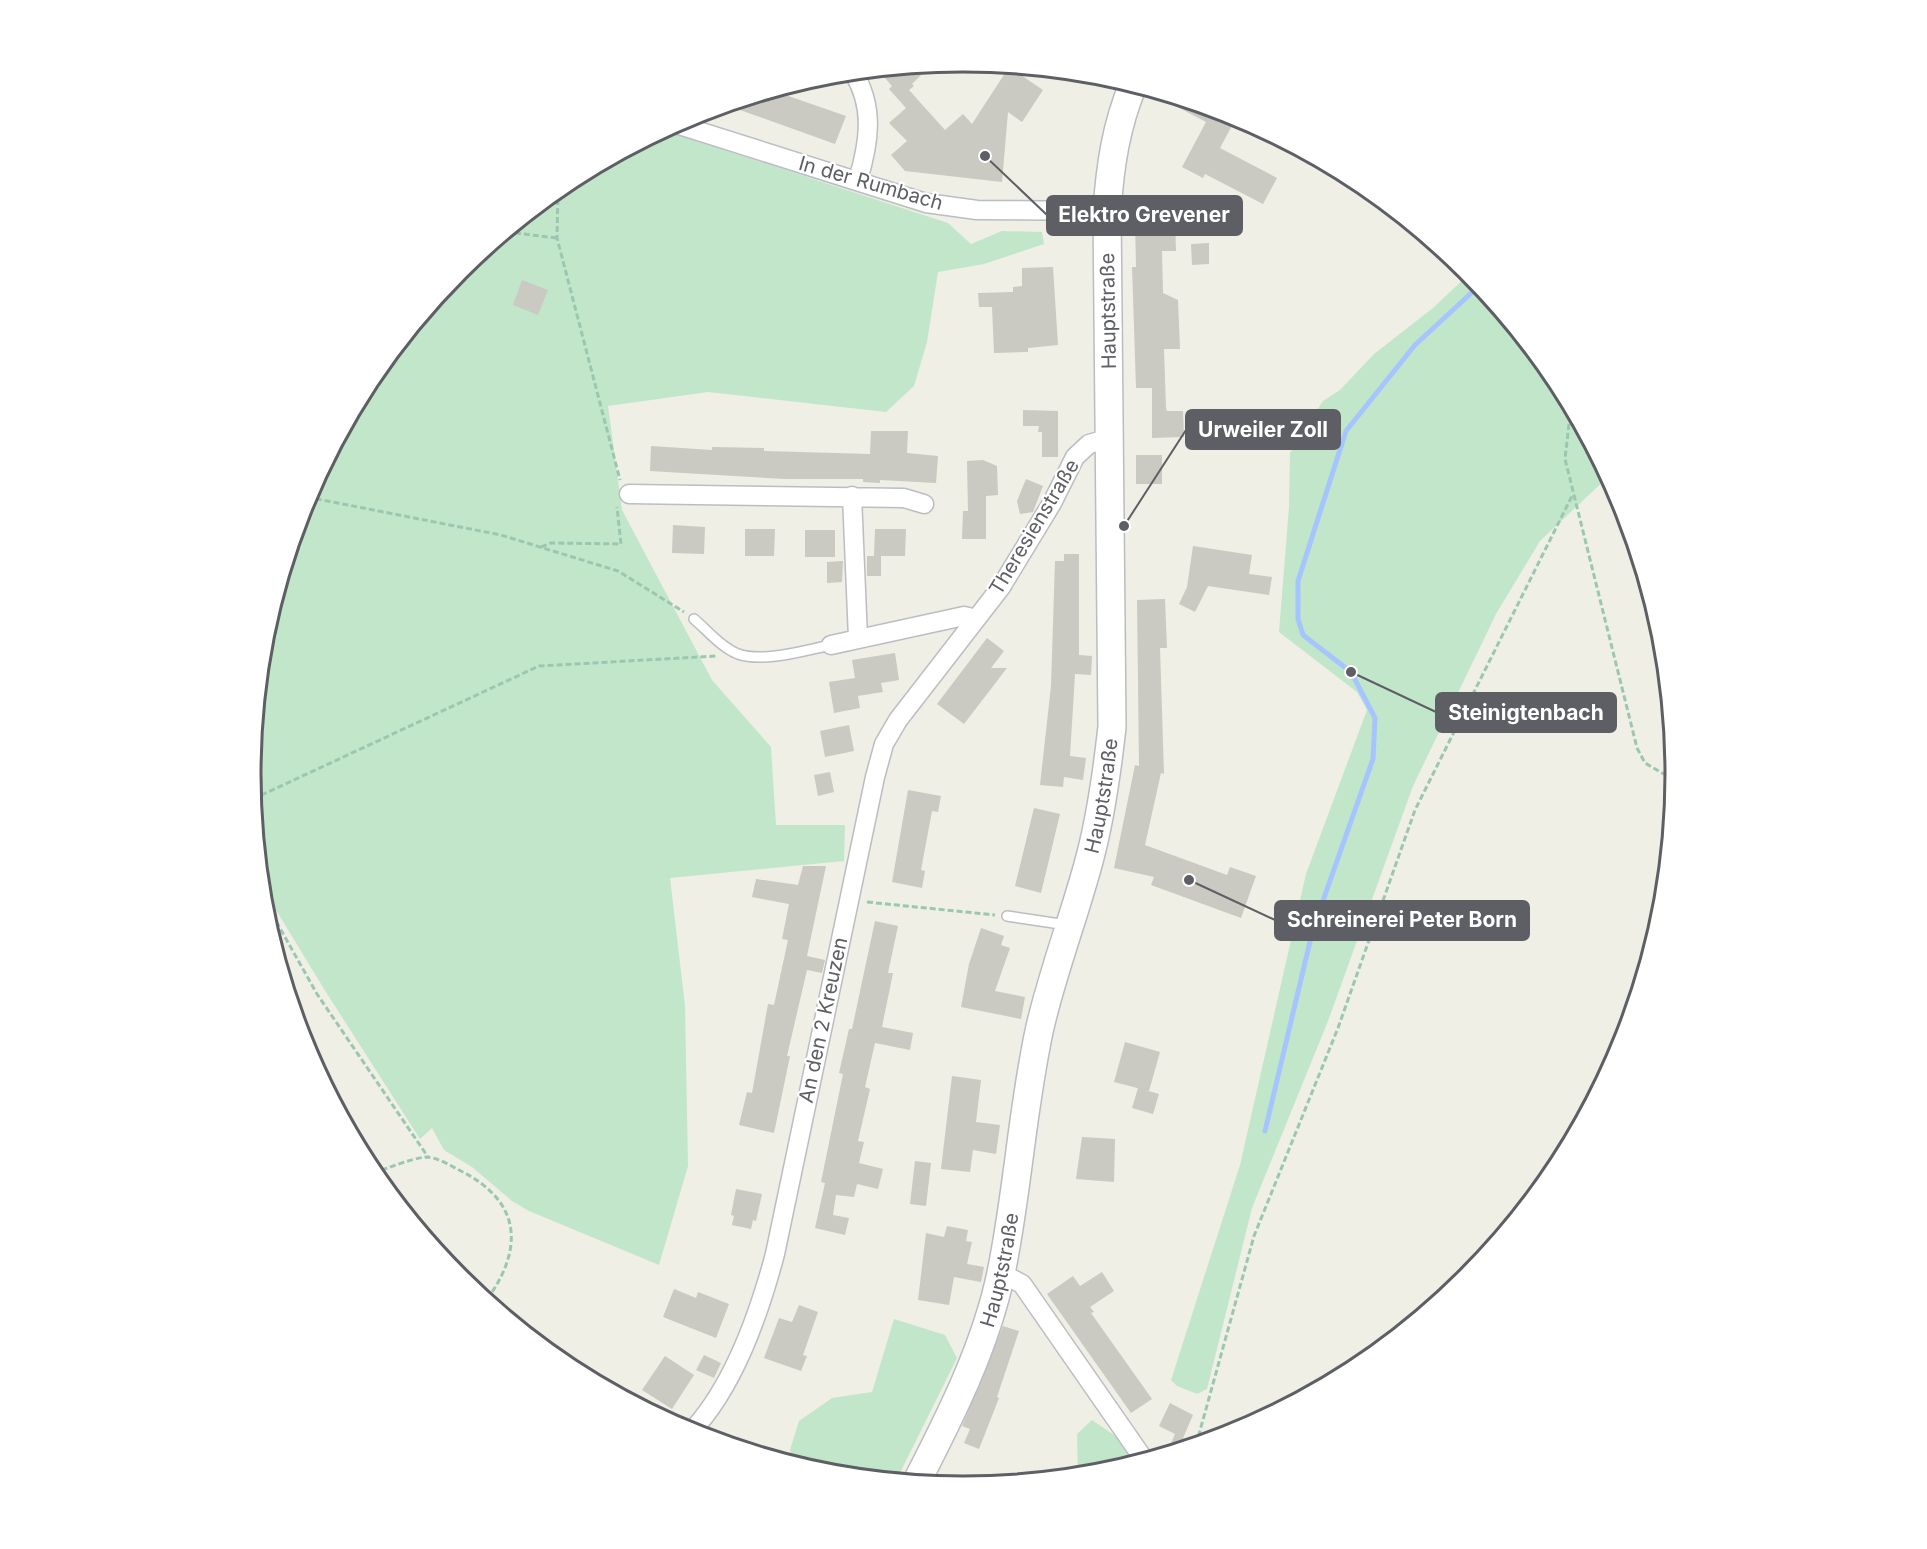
<svg xmlns="http://www.w3.org/2000/svg" width="1927" height="1549" viewBox="0 0 1927 1549" font-family="Inter,sans-serif">
<style>
.green{fill:#c2e6ca}
.lines{fill:none;stroke-linecap:round;stroke-linejoin:round}
.stream{stroke:#a6c5fe;stroke-width:5}
.building{fill:#cac9c2}
.lane-casing{stroke:#bcbdc3;stroke-width:12}
.street-casing{stroke:#bcbdc3;stroke-width:21}
.secondary-casing{stroke:#babcc3;stroke-width:30}
.path{stroke:#9bc7b1;stroke-width:3;stroke-dasharray:6 3;stroke-linecap:butt}
.lane{stroke:#fff;stroke-width:9}
.street{stroke:#fff;stroke-width:18}
.secondary{stroke:#fff;stroke-width:27}
.labels{text-anchor:middle;dominant-baseline:central;stroke-width:4.5;stroke-linejoin:round;paint-order:stroke}
.street-label{font-size:20px;fill:#5d5f65;stroke:#fff}
.rim{fill:none;stroke:#5d5f65;stroke-width:3}
.leader{fill:none;stroke:#5d5f65;stroke-width:2}
.callout-dot{fill:#5d5f65;stroke:#fff;stroke-width:2}
.callout{fill:#5d5f65;stroke:#5d5f65;stroke-width:2}
.callout-label{font-size:21px;text-anchor:middle;font-weight:bold;fill:#fff}
</style>
<rect width="100%" height="100%" fill="#efefe5"/>
<path class="green" d="M663 130 948 223 971 244 1002 231 1042 232 1044 244 984 264 938 272 927 342 914 386 886 412 708 392 608 406 622 510 712 680 771 747 776 825H845L844 861 670 878 685 1006 688 1166 659 1265 529 1211 512 1201 472 1167 444 1150 432 1128 420 1139 324 989 262 887 251 774 264 635 305 501 371 378 460 270 568 181Z
M1470 273 1557 379 1609 476 1540 541 1496 614 1413 786 1328 1021 1252 1208 1207 1389 1197 1394 1177 1386 1171 1380 1240 1165 1306 874 1367 710 1357 692 1279 632 1289 507 1290 453 1323 401 1340 390 1374 354 1433 308Z
M894 1319 945 1335 957 1358 896 1481 824 1474 795 1465 790 1450 799 1421 832 1398 872 1392Z
M1092 1420 1117 1437 1136 1464 1102 1474 1078 1476 1077 1434Z"/>
<g class="lines">
<path class="stream" d="M1265 1131 1313 929 1373 759 1375 718 1351 672 1303 635 1298 619V581L1346 431 1415 345 1480 285"/>
</g>
<path class="building" d="M914 66 921 75 912 84 914 86 909 90 945 130 963 114 972 124 1009 67 1043 90 1022 122 1008 112 1002 182 905 171 891 155 907 141 889 123 906 108 889 89 892 86 878 70Z
M774 91 846 116 835 144 740 110 745 99Z
M1173 97 1214 109 1235 120 1220 148 1277 178 1263 204 1205 174 1203 178 1182 167 1206 122 1170 103Z
M1175 219 1176 251H1162L1163 293 1178 300 1180 349H1164L1166 408 1167 411H1183L1184 437 1152 438V388H1136L1132 267H1136L1135 220Z
M1209 243V264L1192 265 1191 244Z
M1053 267 1058 345 1028 348V352L994 353 992 307H979L978 293 1013 292V287L1022 286V268Z
M522 280 548 290 538 315 513 305Z
M1023 410 1058 411V457H1042V432H1038L1039 426H1023Z
M871 431H908L907 453 938 456 936 483 880 480V483L863 482V479H785L650 471 651 446 712 450V447L764 448V451L870 454Z
M1136 455H1162V484H1136Z
M983 460 997 466 998 495 986 496V539H962L963 511H968L967 461Z
M1026 479 1043 486 1033 512 1020 514 1017 501Z
M673 525 705 527 704 554 672 553Z
M745 529H775L774 556H745Z
M875 529H906L905 556H874Z
M805 530H835V557H805Z
M1193 546 1252 555 1249 574 1272 577 1269 595 1208 586 1195 612 1179 604 1187 587Z
M1064 554H1079V655L1092 656 1091 675 1075 674 1070 756 1086 758 1083 780 1064 777 1063 787 1040 785 1051 686 1055 561H1064Z
M867 556H881V576H867Z
M843 561 842 582 827 583V562Z
M1165 599 1167 648H1160L1164 774 1161 773 1145 845 1227 875 1230 867 1256 876 1241 918 1151 885 1154 877 1114 868 1135 765 1139 766 1137 600Z
M987 638 1004 651 991 668H1007L964 724 937 704Z
M895 653 899 680 881 683 883 692 858 696 860 708 834 713 829 682 855 678 852 660Z
M849 725 854 751 825 757 820 731Z
M830 772 834 792 818 796 814 775Z
M908 790 941 796 938 812 932 811 921 870 925 871 922 888 892 882Z
M1034 808 1060 814 1041 893 1015 886Z
M803 866H826L807 956 825 960 822 973 807 970 787 1056H790L774 1133 739 1125 747 1092 752 1093 768 1004 774 1005 788 940 782 939 789 904 752 897 756 879 798 885Z
M875 921 898 926 888 973H893L882 1027 913 1033 910 1050 875 1043 865 1087 870 1089 858 1141 864 1142 859 1163 883 1169 878 1189 857 1184 854 1197 836 1195 833 1215 849 1218 845 1235 815 1228 825 1183 821 1182 843 1074 839 1073 849 1029H852Z
M981 928 1004 936 1001 945 1010 948 995 991 1025 997 1021 1019 961 1007 969 964Z
M1125 1042 1160 1052 1149 1091 1114 1082Z
M952 1076 981 1080 976 1122 1000 1125 996 1154 973 1150 970 1172 941 1169Z
M1138 1088 1159 1094 1153 1114 1132 1108Z
M1082 1137 1115 1139 1114 1182 1076 1179Z
M915 1161 931 1163 926 1206 910 1204Z
M736 1189 762 1194 756 1221 753 1220 751 1229 732 1225 734 1216 731 1215Z
M947 1226 968 1230 966 1241 972 1242 967 1264 984 1267 981 1282 954 1277 949 1305 918 1300 926 1233 944 1237Z
M1102 1272 1114 1291 1090 1307 1094 1312 1091 1313 1152 1399 1131 1413 1047 1294 1073 1276 1080 1286Z
M674 1289 696 1298 698 1292 729 1304 716 1338 663 1317Z
M799 1305 818 1312 803 1355 807 1356 801 1371 764 1358 779 1318 792 1322Z
M1003 1326 1019 1331 997 1397 999 1398 979 1449 964 1443 970 1429 962 1426Z
M704 1355 721 1363 714 1378 696 1370Z
M665 1356 694 1375 672 1409 642 1390Z
M1170 1403 1193 1415 1183 1438 1196 1446 1166 1455 1175 1434 1159 1426Z"/>
<g class="lines">
<g class="lane-casing">
<path id="lane" d="M694 619C707 630 722 648 738 654 764 663 806 650 831 645
M1007 916 1067 925"/>
</g>
<g class="street-casing">
<path id="street" d="M853 72C875 107 869 143 858 180
M676 124 926 203 977 210 1107 211
M629 494 904 498 924 504
M852 496 858 638
M831 645 964 616 976 619
M1001 1273 1022 1284 1145 1461
M690 1433C734 1387 759 1314 775 1254L875 777 884 744 898 720 1001 587 1052 503 1075 457 1089 444 1110 438"/>
</g>
<g class="secondary-casing">
<g id="secondary">
<path id="s1" d="M916 1483C950 1417 986 1346 1001 1273 1018 1191 1022 1108 1040 1027 1053 971 1074 917 1089 861 1101 817 1107 772 1112 727L1107 211C1110 166 1116 126 1133 85"/>
</g>
</g>
<path class="path" d="M558 190 557 238 620 480
M506 232 557 238
M1571 406 1565 459 1637 748 1645 763 1676 781
M307 497 501 535 618 571 684 612
M541 547 551 543 621 544 617 507
M253 799 539 666 716 656
M263 898 317 994 428 1157
M867 902 995 915
M373 1173C389 1168 409 1159 426 1157 437 1157 451 1166 461 1171 522 1202 524 1249 486 1301
M1196 1445 1254 1236 1338 1028 1415 810 1573 494"/>
<use href="#lane" class="lane"/>
<use href="#street" class="street"/>
<use href="#secondary" class="secondary"/>
</g>
<g class="labels">
<g class="street-label">
<text transform="translate(871 183) rotate(16)">In der Rumbach</text>
<text transform="translate(1108 311) rotate(-91)">Hauptstraße</text>
<text transform="translate(1034 527) rotate(-59)">Theresienstraße</text>
<text stroke="none"><textPath href="#s1" startOffset="716">Hauptstraße</textPath></text>
<text transform="translate(823 1020) rotate(-78)">An den 2 Kreuzen</text>
<text stroke="none"><textPath href="#s1" startOffset="230">Hauptstraße</textPath></text>
</g>
</g>
<path d="M0 0H1927V1549H0ZM261 774a702 702 0 1 1 1404 0a702 702 0 1 1-1404 0Z" fill="#fff" fill-rule="evenodd"/>
<path class="rim" d="M261 774a702 702 0 1 1 1404 0a702 702 0 1 1-1404 0Z"/>
<path class="leader" d="M985 156L1047 215M1124 526L1186 430M1351 672L1436 712M1189 880L1275 920"/>
<g class="callout-dot">
<circle cx="985" cy="156" r="6"/>
<circle cx="1124" cy="526" r="6"/>
<circle cx="1351" cy="672" r="6"/>
<circle cx="1189" cy="880" r="6"/>
</g>
<g class="callout">
<rect x="1047" y="196" width="195" height="39" rx="6"/>
<rect x="1186" y="410" width="154" height="39" rx="6"/>
<rect x="1436" y="693" width="180" height="39" rx="6"/>
<rect x="1275" y="901" width="254" height="39" rx="6"/>
</g>
<g class="callout-label">
<text x="1144" y="222">Elektro Grevener</text>
<text x="1263" y="437">Urweiler Zoll</text>
<text x="1526" y="720">Steinigtenbach</text>
<text x="1402" y="927">Schreinerei Peter Born</text>
</g>
</svg>
